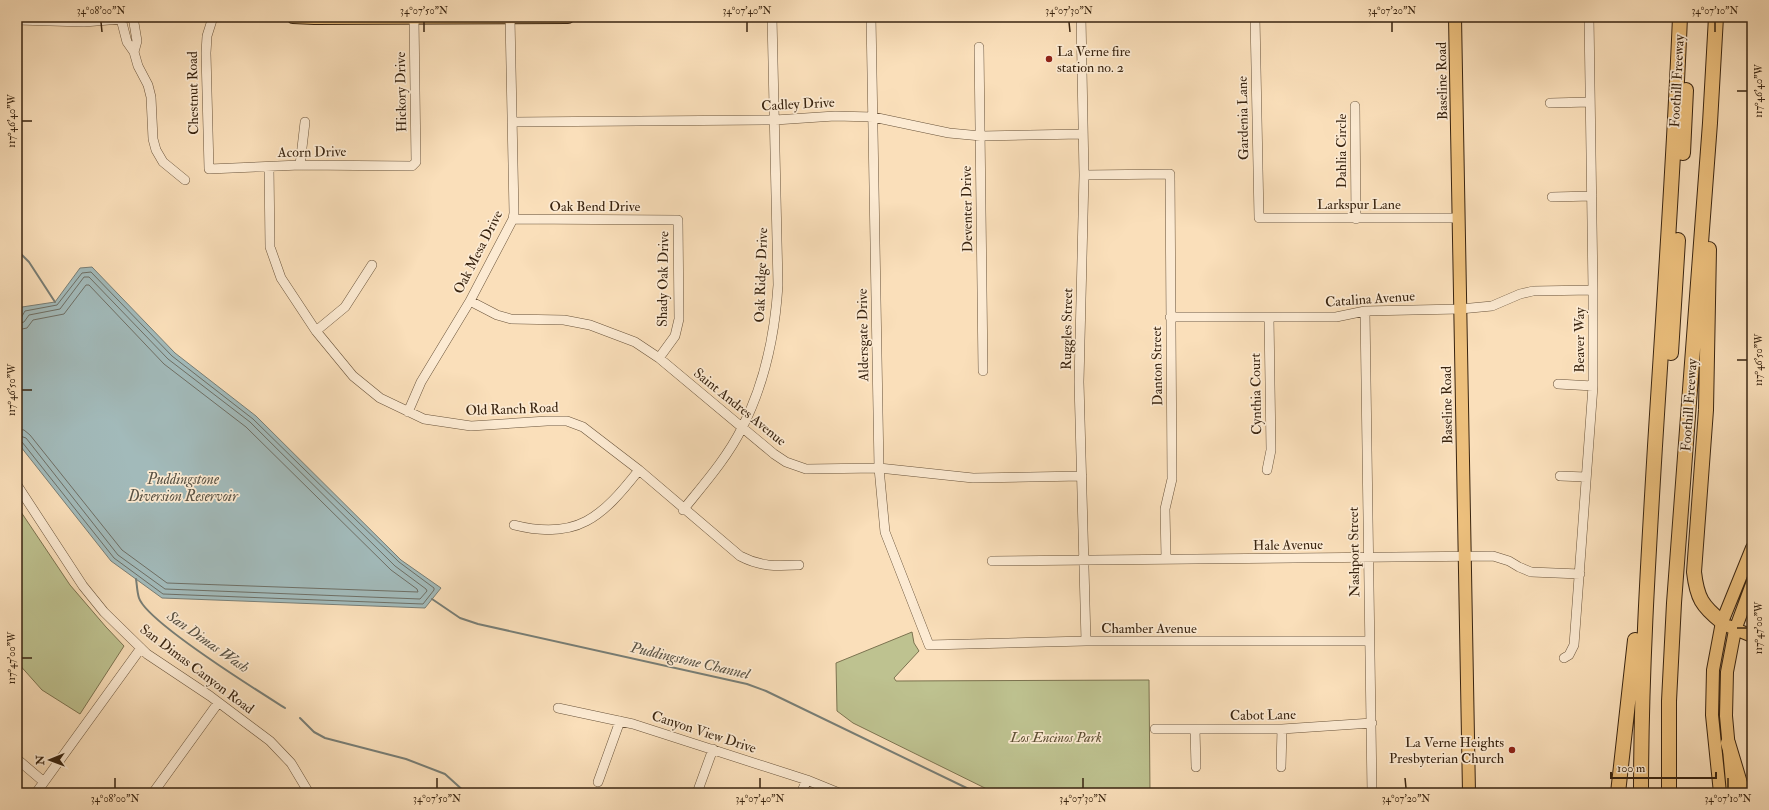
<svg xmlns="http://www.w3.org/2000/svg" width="1769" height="810" viewBox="0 0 1769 810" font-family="'IM FELL Double Pica',serif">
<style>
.green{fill:#bec290;stroke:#7c7350}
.water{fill:#a2baba;stroke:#787e76}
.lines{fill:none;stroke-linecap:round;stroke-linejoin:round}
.shore{stroke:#6e6f65;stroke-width:1}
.stream{stroke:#787e76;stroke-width:2}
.minor-casing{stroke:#69533a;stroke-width:10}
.major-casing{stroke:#392410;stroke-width:14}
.highway-casing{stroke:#392410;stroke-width:16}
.minor{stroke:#fcead2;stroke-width:9}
.major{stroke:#edc07d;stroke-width:12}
.highway{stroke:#edc07d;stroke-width:14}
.ticks{fill:none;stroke:#392410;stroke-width:1.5}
.poi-dot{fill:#8f2418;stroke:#fcead2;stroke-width:1.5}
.labels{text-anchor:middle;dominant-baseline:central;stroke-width:3.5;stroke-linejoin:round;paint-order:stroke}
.poi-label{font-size:14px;fill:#392410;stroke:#fcead2;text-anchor:start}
.street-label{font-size:14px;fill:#392410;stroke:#fcead2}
.park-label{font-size:14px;font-style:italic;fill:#5a4c30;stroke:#fcead2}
.water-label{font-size:15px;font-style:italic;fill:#585143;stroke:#fcead2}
.neatline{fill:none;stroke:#392410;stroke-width:1.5}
.ticks-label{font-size:10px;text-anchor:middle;fill:#392410}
</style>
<rect width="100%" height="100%" fill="#fadfba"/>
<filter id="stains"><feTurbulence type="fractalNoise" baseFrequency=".005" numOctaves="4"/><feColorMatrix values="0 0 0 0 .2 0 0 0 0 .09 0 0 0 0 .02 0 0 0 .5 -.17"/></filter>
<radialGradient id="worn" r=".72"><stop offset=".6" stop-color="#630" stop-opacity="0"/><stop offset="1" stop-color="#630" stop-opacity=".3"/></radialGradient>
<path class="green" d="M17 506 70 585 106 627 124 646 80 714 42 690 17 662Z
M912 632 914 643 919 651 894 678 896 681 1149 680 1150 793H995L853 723 837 711 836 663Z"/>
<path class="water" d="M92 267 175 353 256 416 401 560 441 588 425 608 162 598 111 561 17 442V320L22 307 55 302 80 268Z"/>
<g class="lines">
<path class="shore" d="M17 319 21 318 25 311 57 305 82 273 91 272 172 356 253 419 399 562 434 588V590L423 604 163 594 114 558 22 442 17 440
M17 324 24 322 29 315 60 309 84 277H89L168 359 250 422 395 566 426 589 427 591 420 599 165 589 118 555 26 438 17 435
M17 330 27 328 33 320 64 314 86 285H89L164 364 246 427 391 570 417 589 418 592 167 583 122 550 30 435 24 430 17 429"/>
<path class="stream" d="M17 250 29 262 55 302
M136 579C137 585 137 592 139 598 147 622 258 691 285 708
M432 599 460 618 478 624 747 684 766 691 977 793
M300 718 314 732 325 738 406 759 445 774 466 793"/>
<g class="minor-casing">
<path id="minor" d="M133 17 137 41 134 52
M213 17 207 36 206 53 209 169 300 165 412 166 416 162 414 18
M871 17 879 468 885 532 929 645 1086 641H1369
M1081 17 1084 175 1079 382 1086 641
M1255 17 1259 218H1459
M121 19 127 42 134 52 138 66 148 85 151 97 153 139 156 150 163 162 185 180
M17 20 84 22 121 19 130 17
M979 47 983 371
M1550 103 1590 102
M1355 106 1356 219
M512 122 775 120 835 116 873 117 949 133 981 136 1082 134
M300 165 305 122
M269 167 270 247 281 278 316 331 353 376 380 398 424 419 471 426 547 421H567L583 427 639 470 740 556C761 567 776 566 799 565
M1084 175 1170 174 1172 479 1165 509 1166 558
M1552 197 1592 196
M513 219 678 220 679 319 675 336 659 358
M470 301 497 315 511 319 564 320 590 325 635 342 659 358 774 454 786 462 806 469 879 468 973 478 1082 476
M1365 311 1372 793
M1170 317H1336L1365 311 1460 309 1492 306 1520 294 1533 291 1593 290
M316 331 345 307 372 265
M1558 384 1593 386
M408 412 421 382 470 301 513 219 514 213 510 18
M1267 470 1271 450 1269 317
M1560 476 1586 477
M17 485 83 586 104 612 147 654 210 696 270 741 291 763 309 793
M683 510C704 484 727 458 742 428 765 383 775 334 778 285L772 17
M514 525C577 541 602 517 639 470
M992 561 1493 556 1509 561 1519 567 1531 572 1580 574
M1564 658 1569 655 1574 645 1593 386V290L1589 17
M558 708 633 724 807 780 839 793
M1155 729H1282L1372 723
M1195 729 1196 767
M17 759 44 782
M1281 767 1282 729
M598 782 620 721
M36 793 141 648
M153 793 218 703
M697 793 713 749
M801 793 807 780"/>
</g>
<g class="major-casing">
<path id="major" d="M293 17 314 18 568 17
M1455 17 1469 793
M1728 626 1752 636
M1720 793 1712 715 1713 670 1722 622 1752 548
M1733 793 1726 716 1727 672 1735 630 1752 584"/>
</g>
<g class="highway-casing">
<path id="highway" d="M1683 153 1686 90
M1709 249 1706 410 1694 572C1697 598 1702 606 1722 622
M1671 353 1678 240
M1728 743 1743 793
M1618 793 1635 640
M1641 793C1641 677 1648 562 1655 446 1664 303 1674 160 1680 17
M1669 793V701L1674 603 1710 123 1716 17"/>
</g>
<use href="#minor" class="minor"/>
<use href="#major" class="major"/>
<use href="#highway" class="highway"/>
</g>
<path class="ticks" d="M101 22 102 32M424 22V32M747 22V32M1069 22 1070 32M1392 22V32M1715 22V32M1737 91H1747M22 121H32M1737 360H1747M22 390H32M1737 628H1747M22 658H32M115 778V788M437 778V788M760 778V788M1083 778V788M1405 778 1406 788M1728 778V788"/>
<g class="poi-dot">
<circle cx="1049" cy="59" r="4"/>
<circle cx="1512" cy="750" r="4"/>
</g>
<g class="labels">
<g class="poi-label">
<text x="1057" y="51">La Verne fire<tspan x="1057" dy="16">station no. 2</tspan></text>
<text x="1504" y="742" text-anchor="end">La Verne Heights<tspan x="1504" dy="16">Presbyterian Church</tspan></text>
</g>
<g class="street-label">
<text transform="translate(1442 81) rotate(-91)">Baseline Road</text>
<text transform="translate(1677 81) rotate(-87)">Foothill Freeway</text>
<text transform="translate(401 92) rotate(-91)">Hickory Drive</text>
<text transform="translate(193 93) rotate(-91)">Chestnut Road</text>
<text transform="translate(798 104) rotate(-3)">Cadley Drive</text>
<text transform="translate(1243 118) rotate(-91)">Gardenia Lane</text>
<text transform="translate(1341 151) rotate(-90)">Dahlia Circle</text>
<text transform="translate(312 152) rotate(-1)">Acorn Drive</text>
<text x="1359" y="204">Larkspur Lane</text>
<text x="595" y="206">Oak Bend Drive</text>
<text transform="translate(967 209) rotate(-91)">Deventer Drive</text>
<text transform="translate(478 252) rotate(-63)">Oak Mesa Drive</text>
<text transform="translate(761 275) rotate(-88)">Oak Ridge Drive</text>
<text transform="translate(663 279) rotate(-89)">Shady Oak Drive</text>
<text transform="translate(1370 299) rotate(-4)">Catalina Avenue</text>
<text transform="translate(1067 329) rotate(-89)">Ruggles Street</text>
<text transform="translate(863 335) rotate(-91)">Aldersgate Drive</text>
<text transform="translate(1579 340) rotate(-90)">Beaver Way</text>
<text transform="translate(1157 366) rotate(-91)">Danton Street</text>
<text transform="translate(1256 394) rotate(-91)">Cynthia Court</text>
<text transform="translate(1447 405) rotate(-91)">Baseline Road</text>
<text transform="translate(1689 405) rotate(-86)">Foothill Freeway</text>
<text transform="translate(740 407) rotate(39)">Saint Andres Avenue</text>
<text transform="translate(512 409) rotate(-2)">Old Ranch Road</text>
<text transform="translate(1288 545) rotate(-1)">Hale Avenue</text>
<text transform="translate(1354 552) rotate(-91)">Nashport Street</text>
<text x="1149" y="628">Chamber Avenue</text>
<text transform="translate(197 669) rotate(37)">San Dimas Canyon Road</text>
<text transform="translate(1263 715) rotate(-1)">Cabot Lane</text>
<text transform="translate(704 732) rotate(18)">Canyon View Drive</text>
</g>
<g class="park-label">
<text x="1056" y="737">Los Encinos Park</text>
</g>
<g class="water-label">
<text x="183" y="479">Puddingstone<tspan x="183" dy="17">Diversion Reservoir</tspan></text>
<text transform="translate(208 642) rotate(35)">San Dimas Wash</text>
<text transform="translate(690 661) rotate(13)">Puddingstone Channel</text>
</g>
</g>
<rect width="1769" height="810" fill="none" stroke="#fadfba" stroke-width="44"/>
<g transform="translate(50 760) rotate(269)" stroke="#fcead2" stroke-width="3" paint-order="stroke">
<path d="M0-3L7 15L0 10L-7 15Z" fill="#392410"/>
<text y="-6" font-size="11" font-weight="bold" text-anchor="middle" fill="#392410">N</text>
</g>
<path d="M1611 772v6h105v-6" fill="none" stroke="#392410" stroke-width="2"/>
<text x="1617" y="772" font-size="12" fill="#392410" stroke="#fcead2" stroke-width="3" paint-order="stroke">100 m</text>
<rect x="22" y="22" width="1725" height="766" class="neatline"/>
<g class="ticks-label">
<text x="101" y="14">34°08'00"N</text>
<text x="424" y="14">34°07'50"N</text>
<text x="747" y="14">34°07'40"N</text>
<text x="1069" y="14">34°07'30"N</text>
<text x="1392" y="14">34°07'20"N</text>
<text x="1715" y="14">34°07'10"N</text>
<text transform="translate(1758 91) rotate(-90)" y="4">117°46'40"W</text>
<text transform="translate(11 121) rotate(-90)" y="4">117°46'40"W</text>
<text transform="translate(1758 360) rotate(-90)" y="4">117°46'50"W</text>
<text transform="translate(11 390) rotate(-90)" y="4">117°46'50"W</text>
<text transform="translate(1758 628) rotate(-90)" y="4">117°47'00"W</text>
<text transform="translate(11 658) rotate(-90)" y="4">117°47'00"W</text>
<text x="115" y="802">34°08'00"N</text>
<text x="437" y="802">34°07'50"N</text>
<text x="760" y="802">34°07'40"N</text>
<text x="1083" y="802">34°07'30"N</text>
<text x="1406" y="802">34°07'20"N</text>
<text x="1728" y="802">34°07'10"N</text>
</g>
<rect width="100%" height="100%" filter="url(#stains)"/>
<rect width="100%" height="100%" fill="url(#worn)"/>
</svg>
